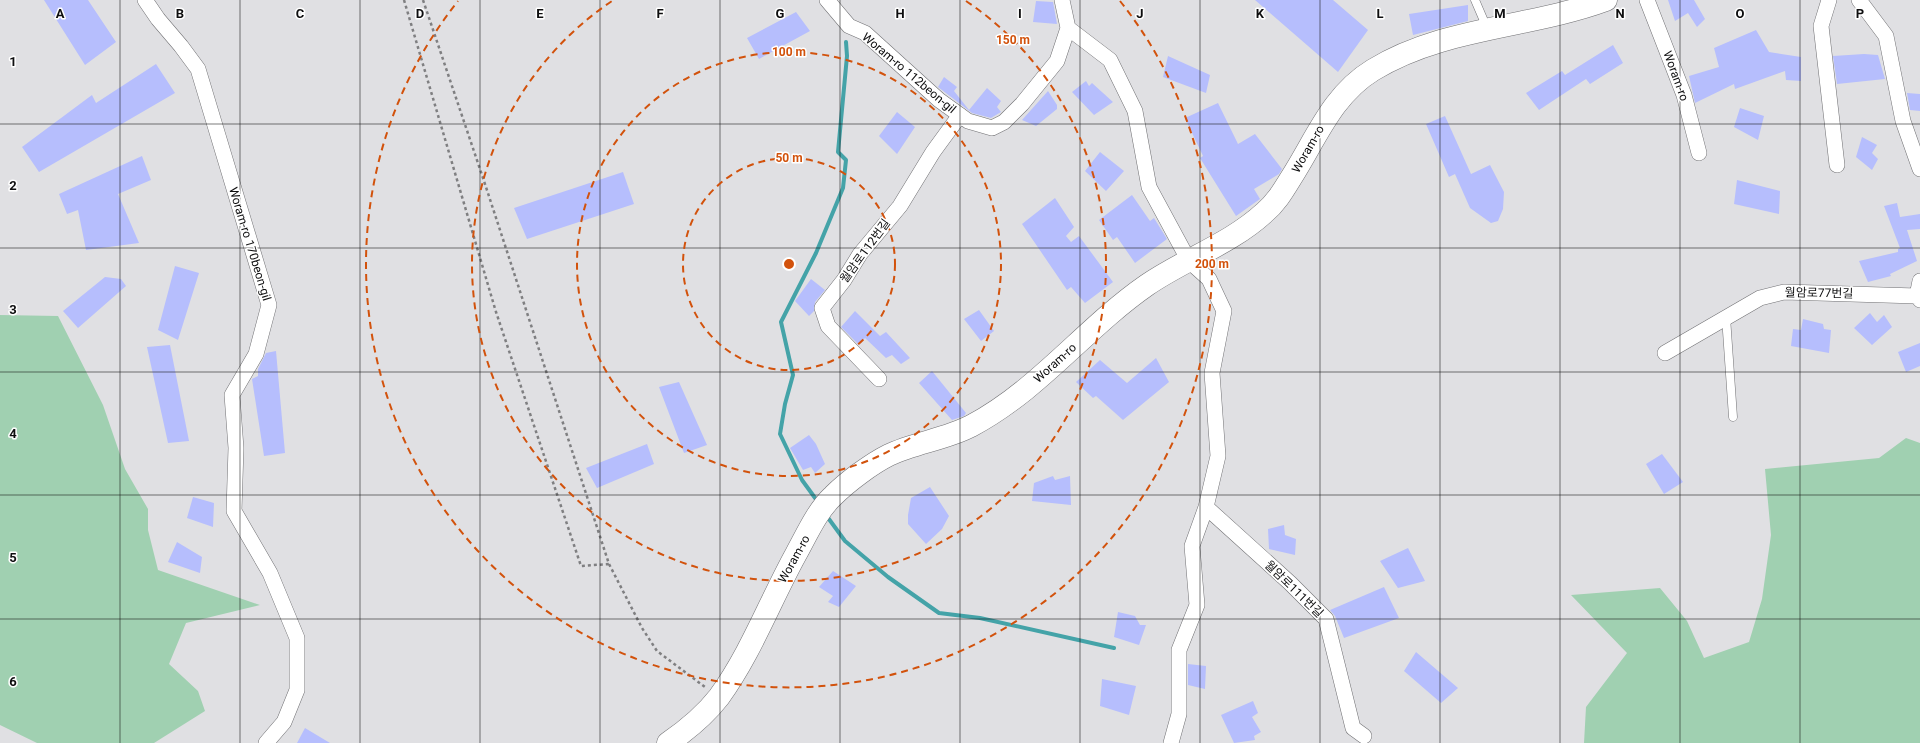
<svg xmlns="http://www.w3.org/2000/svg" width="1920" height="743" viewBox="0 0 1920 743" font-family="Roboto,'Noto Sans KR',sans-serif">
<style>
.green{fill:#a0d0b1}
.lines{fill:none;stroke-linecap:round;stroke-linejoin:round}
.stream{stroke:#44a3a8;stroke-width:4}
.building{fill:#b6befd}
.lane-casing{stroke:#717174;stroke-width:9}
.street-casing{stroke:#717174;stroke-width:16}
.secondary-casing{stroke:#717174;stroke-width:23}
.path{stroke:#7f7f81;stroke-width:2.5;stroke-dasharray:3 3;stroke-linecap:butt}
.lane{stroke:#fff;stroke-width:8}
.street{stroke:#fff;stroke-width:15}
.secondary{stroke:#fff;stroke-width:22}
.grid{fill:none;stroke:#0e0e0f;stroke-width:1;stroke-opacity:0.55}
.ring{fill:none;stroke:#d2520c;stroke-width:2;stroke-dasharray:7 5}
.labels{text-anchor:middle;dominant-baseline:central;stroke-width:3;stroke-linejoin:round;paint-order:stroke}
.street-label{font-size:12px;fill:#0e0e0f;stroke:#fff}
.grid-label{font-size:13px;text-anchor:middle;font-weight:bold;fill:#0e0e0f;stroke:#fff;stroke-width:3;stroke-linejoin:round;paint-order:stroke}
.centre{fill:#d2520c;stroke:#fff;stroke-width:2}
.ring-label{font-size:12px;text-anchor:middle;font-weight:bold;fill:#d2520c;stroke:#fff;stroke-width:3;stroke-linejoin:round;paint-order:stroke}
</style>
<rect width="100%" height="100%" fill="#e0e0e3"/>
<path class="green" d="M0 315 58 316 103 405 125 469 148 509V530L158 570 260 605 186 623 169 664 198 691 205 711 154 743H37L0 725Z
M1906 438 1920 443V743H1584L1586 707 1627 653 1571 595 1660 588 1687 621 1704 658 1749 642 1762 599 1771 535 1765 469 1879 458Z"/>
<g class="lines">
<path class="stream" d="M818 502 802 480 780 434 785 404 793 375 781 322 816 253 843 188 846 160 838 152 847 56 846 42
M826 515 845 541 888 577 939 613 980 618 1114 648"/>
</g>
<path class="building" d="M44 0H88L116 42 85 65Z
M1255 0H1333L1368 30 1338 72Z
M1668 0H1694L1705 19 1697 27 1688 13 1675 21Z
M1036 1 1053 2 1057 24 1033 22Z
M1468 5V21L1413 35 1409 14Z
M796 12 810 31 759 59 747 38Z
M1756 30 1769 52 1801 57V81L1786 80 1785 71 1735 89 1734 84 1695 103 1689 76 1719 67 1714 48Z
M1613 45 1623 63 1590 84 1586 79 1539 110 1526 93 1562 71 1565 75Z
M1864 54 1878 55 1885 79 1837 84 1833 56Z
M1168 56 1210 75 1206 93 1163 77Z
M156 64 175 93 39 172 22 147 92 95 96 103Z
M944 77 957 87 954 91 969 110 987 88 1001 101 997 107 1001 112 991 118 972 113 938 87Z
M1086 81 1089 86 1092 83 1113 102 1094 115 1072 92Z
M1048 91 1057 105V109L1036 126 1022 120Z
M1907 93 1920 94V111L1910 110Z
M1218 103 1238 144 1255 134 1282 169 1279 174 1254 189 1260 199 1236 216 1200 158 1203 156 1185 118Z
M1740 108 1764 116 1758 140 1734 127Z
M897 112 915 127 897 154 879 136Z
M1445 116 1471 174 1490 165 1504 192 1503 209 1498 221 1491 223 1470 208 1455 174 1449 177 1426 124Z
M1862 137 1877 145 1872 153 1878 159 1872 170 1856 157Z
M1100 152 1124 171 1106 191 1085 171Z
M142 156 151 180 118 194 139 243 86 250 78 210 67 214 59 194Z
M623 172 634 204 527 239 514 208Z
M1737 180 1780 191 1779 214 1734 204Z
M1132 195 1150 221 1154 218 1167 239 1135 263 1117 237 1113 240 1099 220Z
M1055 198 1074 227 1066 236 1071 242 1079 236 1113 282 1085 303 1071 287 1067 290 1022 224Z
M1897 203 1900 217 1920 214V229L1907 230 1917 261 1890 274 1891 276 1868 282 1859 261 1898 252V249L1900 248 1884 206Z
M175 266 199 273 178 340 158 330Z
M105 277 121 279 126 286 78 328 63 311Z
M811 279 825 290 815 302 814 311 809 316 795 301Z
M979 310 994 331 981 341 964 319Z
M855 311 880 336 886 332 910 358 901 364 892 355 886 358 865 338 859 345 841 327Z
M1870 313 1877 322 1884 315 1892 327 1872 345 1854 328Z
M1803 319 1823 324 1824 329 1831 330 1829 353 1791 346 1793 329 1801 330Z
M1920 343V366L1906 372 1898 352Z
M170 345 189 441 168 443 147 347Z
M276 351 285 453 264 456 252 379 258 376V369L266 353Z
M1156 358 1169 382 1123 420 1096 396 1093 398 1076 382 1100 360 1127 383Z
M932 371 966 413 964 416 952 420 919 383Z
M679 382 707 445 684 453 659 387Z
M809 435 816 444 825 464 815 473 811 467 803 470 790 448Z
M647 444 654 464 597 488 586 468Z
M1662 454 1683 482 1664 494 1646 464Z
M1053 476 1055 480 1070 476 1071 505 1032 501 1034 483Z
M930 487 949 516 942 529 926 544 908 524V515L911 498Z
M193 497 214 503 213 527 187 518Z
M1284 525 1285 535 1296 539 1295 555 1269 549 1268 529Z
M177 542 202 557 200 573 168 562Z
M1408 548 1425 581 1398 588 1380 561Z
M833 571 856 586 839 607 828 602 833 596 819 587Z
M1384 587 1399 618 1344 638 1335 616 1330 610Z
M1118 612 1135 616 1140 625H1146L1139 645 1114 637Z
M1416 652 1458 688 1441 703 1404 671Z
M1188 664 1206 666 1205 689 1188 685Z
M1102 679 1136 686 1129 715 1100 706Z
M1253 701 1258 713 1252 717 1261 732 1254 736 1255 740 1234 743 1221 715Z
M305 728 330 743H297Z"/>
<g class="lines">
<g class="lane-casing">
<path id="lane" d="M1475 0 1487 28
M1726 317 1733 417"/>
</g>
<g class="street-casing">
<path id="street" d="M145 0 158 19 181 46 198 69 269 305 256 354 232 395 236 448 234 511 270 573 297 638V690L284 722 266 743
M827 0 849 26 865 33 939 100 968 121 992 128 1004 122 1022 104 1057 61 1068 28
M1062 0 1068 28 1110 60 1135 111 1149 187 1189 261 1209 279 1224 311 1212 373 1218 456 1206 507 1192 546 1197 605 1179 650V714L1171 743
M1647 0 1684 95 1699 153
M1829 0 1821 26 1837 165
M1859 0 1886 36 1903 121 1920 169
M1917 296 1920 281
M1665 353 1760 298 1784 292 1917 296 1920 300
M879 379 828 326 822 308 844 280 860 254 900 206 933 152 960 115
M1206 507 1290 583 1326 619 1353 728 1364 736"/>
</g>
<g class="secondary-casing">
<path id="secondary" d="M668 743C687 730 705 715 719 697 751 653 770 601 796 554 807 534 817 511 833 496 847 482 871 464 889 455 914 443 946 439 971 426 1039 390 1085 328 1147 285 1185 259 1230 244 1264 213 1276 203 1283 191 1291 178 1316 139 1332 95 1373 70 1443 27 1530 28 1606 0"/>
</g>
<path class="path" d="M404 0 496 312 581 566 609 564
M423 0 484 181 609 564 642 628 657 651 705 687"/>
<use href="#lane" class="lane"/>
<use href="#street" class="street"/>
<use href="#secondary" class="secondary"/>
</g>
<path class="grid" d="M120 0V743M240 0V743M360 0V743M480 0V743M600 0V743M720 0V743M840 0V743M960 0V743M1080 0V743M1200 0V743M1320 0V743M1440 0V743M1560 0V743M1680 0V743M1800 0V743M0 124H1920M0 248H1920M0 372H1920M0 495H1920M0 619H1920"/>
<g class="ring">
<circle cx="789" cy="264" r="106"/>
<circle cx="789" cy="264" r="212"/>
<path d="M966 1A317 317 0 1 1 612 1"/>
<path d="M1120 1A423 423 0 1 1 458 1"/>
</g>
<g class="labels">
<g class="street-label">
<text transform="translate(909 73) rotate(40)">Woram-ro 112beon-gil</text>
<text transform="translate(1676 76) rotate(70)">Woram-ro</text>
<text transform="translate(1308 149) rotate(-60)">Woram-ro</text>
<text transform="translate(250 244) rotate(73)">Woram-ro 170beon-gil</text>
<text transform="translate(865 251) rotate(-54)">월암로112번길</text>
<text transform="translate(1819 293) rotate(1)">월암로77번길</text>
<text transform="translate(1055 363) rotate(-42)">Woram-ro</text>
<text transform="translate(794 559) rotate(-61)">Woram-ro</text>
<text transform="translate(1294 589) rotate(44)">월암로111번길</text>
</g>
</g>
<g class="grid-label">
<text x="60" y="18">A</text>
<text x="180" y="18">B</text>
<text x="300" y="18">C</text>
<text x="420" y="18">D</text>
<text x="540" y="18">E</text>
<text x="660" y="18">F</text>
<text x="780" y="18">G</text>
<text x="900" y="18">H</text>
<text x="1020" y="18">I</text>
<text x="1140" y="18">J</text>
<text x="1260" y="18">K</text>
<text x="1380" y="18">L</text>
<text x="1500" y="18">M</text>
<text x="1620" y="18">N</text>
<text x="1740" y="18">O</text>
<text x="1860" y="18">P</text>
<text x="13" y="66">1</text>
<text x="13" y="190">2</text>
<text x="13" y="314">3</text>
<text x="13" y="438">4</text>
<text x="13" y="562">5</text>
<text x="13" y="686">6</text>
</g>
<circle cx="789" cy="264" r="6" class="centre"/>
<g class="ring-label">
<text x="1013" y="44">150 m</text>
<text x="789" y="56">100 m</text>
<text x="789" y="162">50 m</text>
<text x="1212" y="268">200 m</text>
</g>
</svg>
